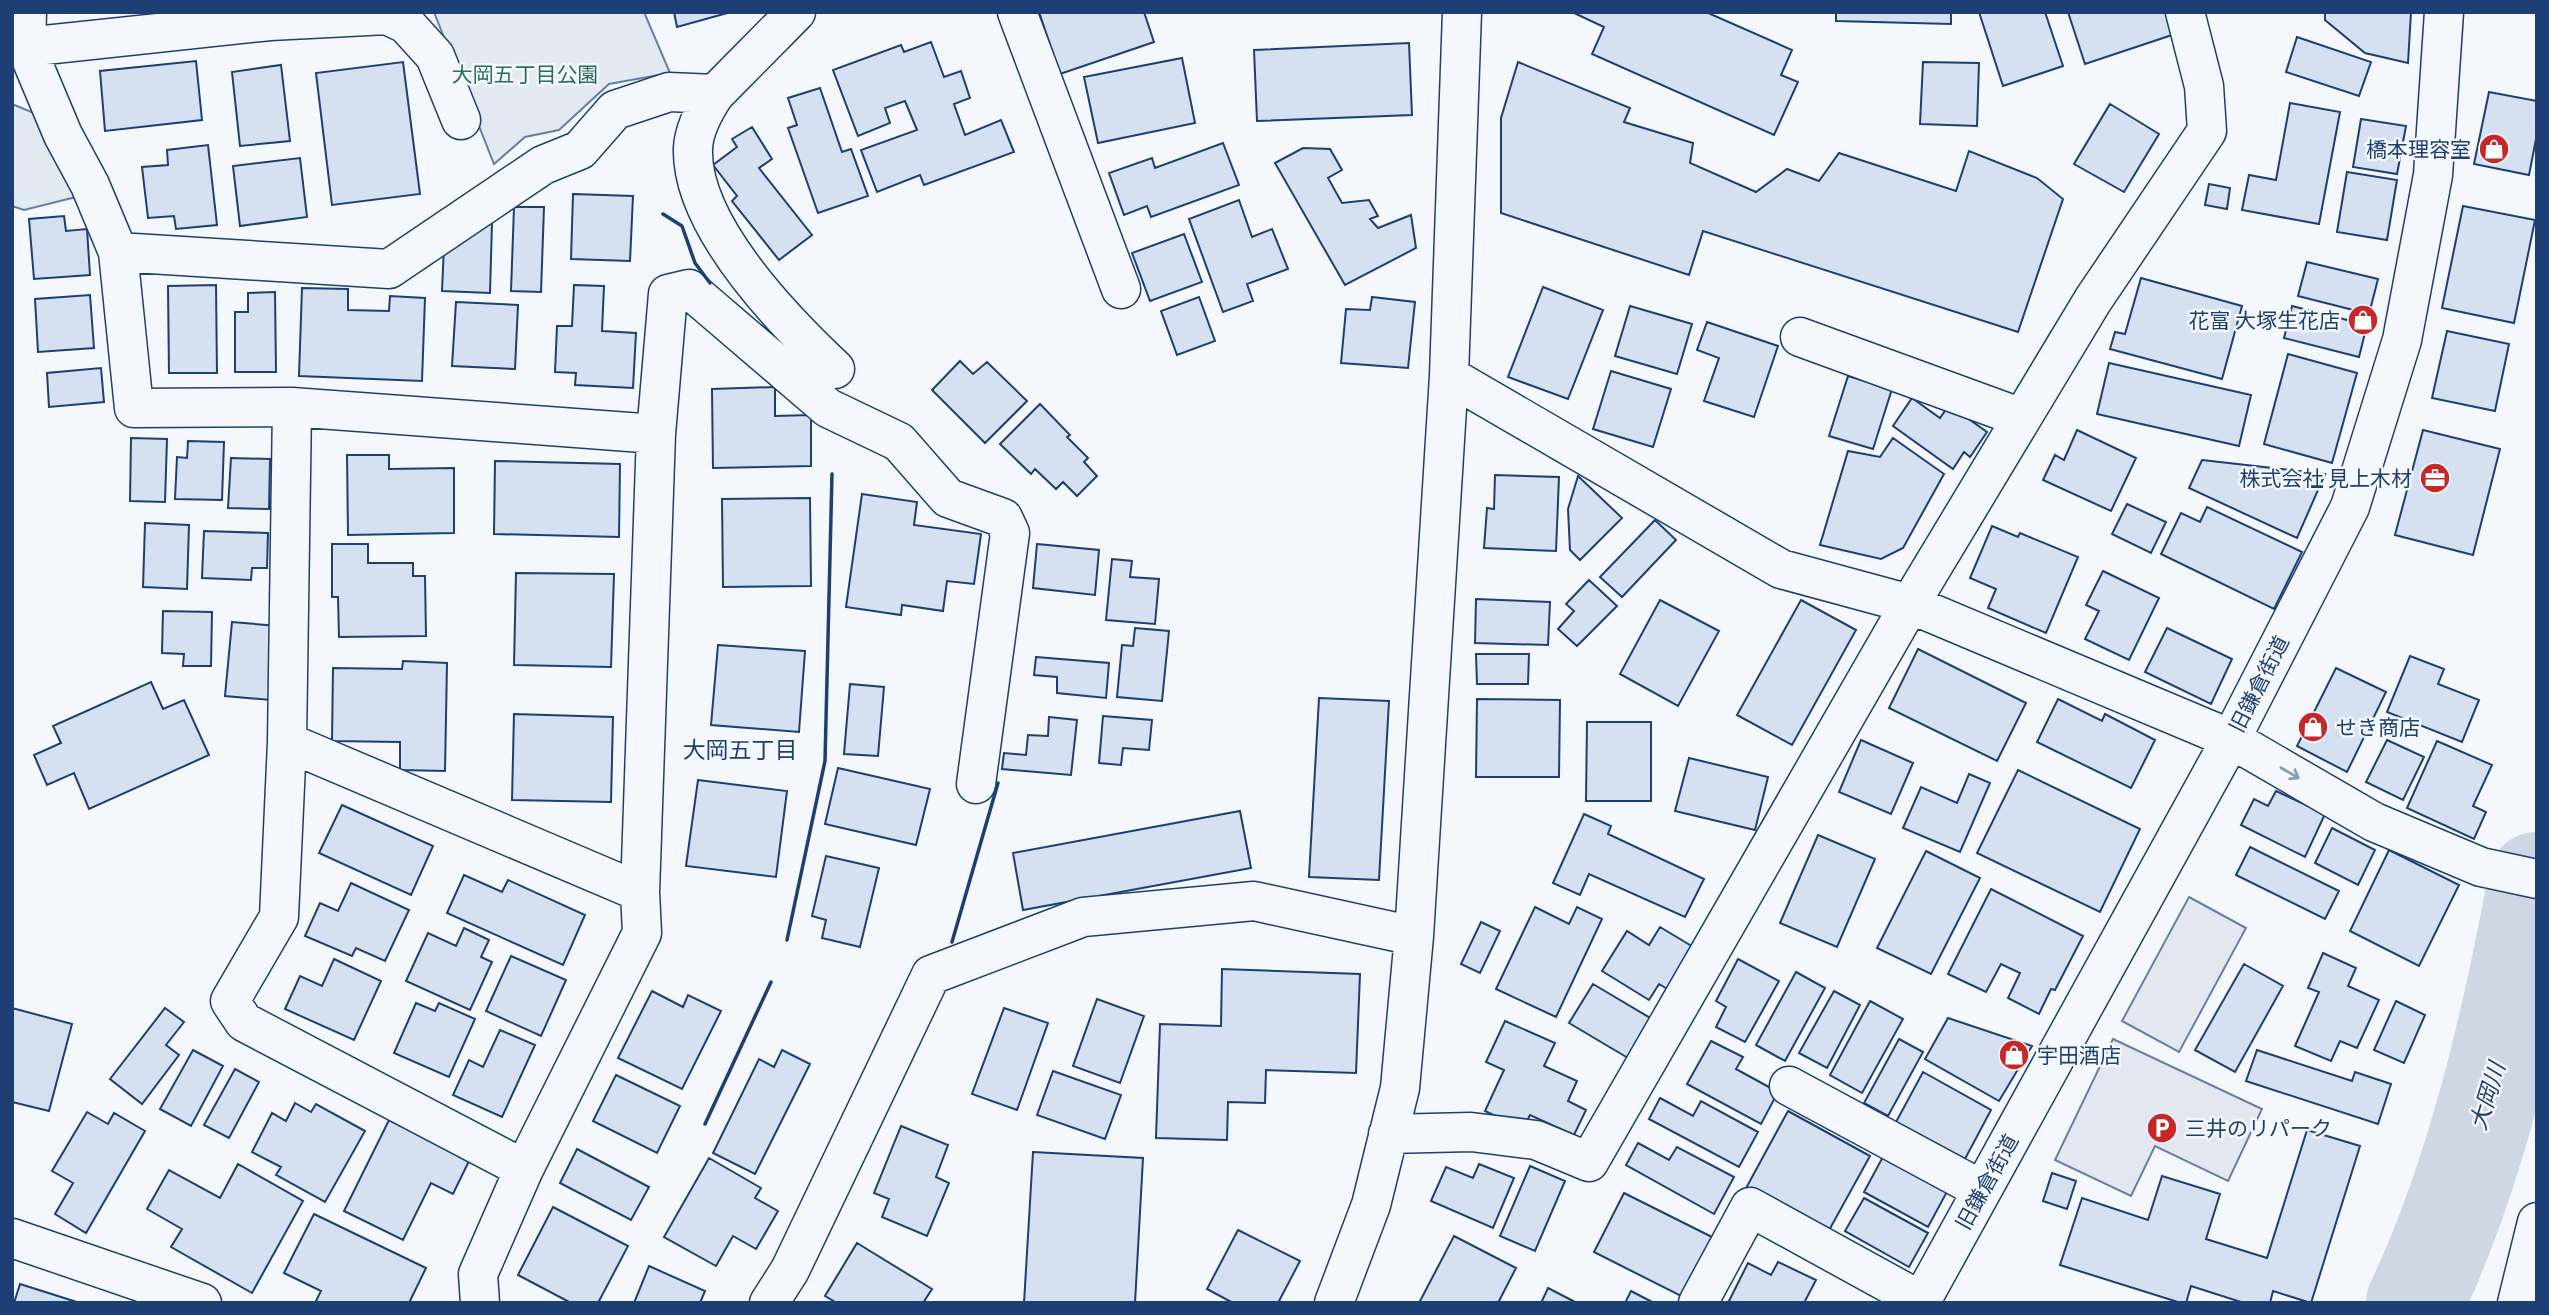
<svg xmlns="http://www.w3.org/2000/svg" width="2549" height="1315" viewBox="0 0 2549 1315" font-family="'PT Sans Narrow','Noto Sans JP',sans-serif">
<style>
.green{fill:#e3e9f0;stroke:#687fa3;stroke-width:2}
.parking{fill:#e3e8f0;stroke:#687fa3;stroke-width:2}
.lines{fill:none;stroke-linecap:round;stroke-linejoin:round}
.river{stroke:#cfd7e4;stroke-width:98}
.building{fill:#d5e0f0;stroke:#1d3f73;stroke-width:2}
.minor-casing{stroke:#1d3f73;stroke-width:41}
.minor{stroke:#f4f7fb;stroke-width:38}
.wall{stroke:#1d3f73;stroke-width:3.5}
.oneway{stroke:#889bb7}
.labels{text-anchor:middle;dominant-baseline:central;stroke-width:5;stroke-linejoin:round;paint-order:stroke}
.park-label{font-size:21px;fill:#2c6c60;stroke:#f4f7fb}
.poi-label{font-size:21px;fill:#1d3f73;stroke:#f4f7fb;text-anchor:end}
.street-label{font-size:21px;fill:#1d3f73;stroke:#f4f7fb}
.neighbourhood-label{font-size:23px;fill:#1d3f73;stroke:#f4f7fb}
.water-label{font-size:23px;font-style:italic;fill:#1d3f73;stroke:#f4f7fb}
</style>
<rect width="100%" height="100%" fill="#f4f7fb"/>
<path class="green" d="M434 12H644L670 73 609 84 559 130 525 137 494 164Z
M12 104 34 113 76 197 24 210 12 206Z"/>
<path class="parking" d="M2189 897 2246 928 2179 1052 2122 1021Z
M2113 1039 2262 1109 2228 1181 2155 1146 2131 1196 2055 1160Z"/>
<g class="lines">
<path class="river" d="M2415 1303C2476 1174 2511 1021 2537 881"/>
</g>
<path class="building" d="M674 12H731L677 27Z
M1039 12H1144L1154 42 1060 74Z
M1572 12H1706L1792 50 1781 75 1798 82 1774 135 1592 54 1604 27Z
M1836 12H1951V24L1836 21Z
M1979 12H2045L2063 66 2003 86Z
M2068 12H2175L2181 32 2085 64Z
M2325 12H2411L2408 63 2365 53 2325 20Z
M2297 37 2371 62 2359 96 2286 72Z
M931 42 944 77 961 71 970 98 954 104 965 135 1001 120 1014 152 924 185 920 175 877 192 861 150 917 130 905 101 885 108 890 123 858 136 833 70 901 45 904 52Z
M1409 43 1412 115 1257 121 1254 50Z
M1182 58 1195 123 1098 143 1084 77Z
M196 61 202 120 105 131 100 71Z
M403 62 420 194 332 205 316 73Z
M1518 62 1630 108 1624 122 1693 143 1690 163 1756 192 1787 169 1819 181 1839 153 1956 191 1969 151 2037 178 2063 199 2018 332 1703 231 1689 275 1501 213V118Z
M1923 62 1979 63 1977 126 1920 124Z
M281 65 290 141 240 146 232 72Z
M820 88 842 152 851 149 868 196 818 213 788 128 797 125 788 98Z
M2489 92 2537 101V134L2529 175 2474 164Z
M2290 103 2340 112 2319 224 2242 210 2249 175 2276 180Z
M2110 104 2159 134 2124 192 2074 164Z
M2361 119 2406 126 2397 174 2353 167Z
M752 127 772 159 759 168 812 235 779 260 732 201 737 196 713 165 737 147 732 139Z
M1223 143 1239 185 1151 217 1147 206 1124 215 1109 173 1152 158 1155 168Z
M208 145 217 225 176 229 174 216 148 218 142 167 168 165 167 150Z
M1303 148 1330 149 1342 170 1328 178 1342 203 1369 200 1378 216 1370 219 1378 228 1411 215 1416 248 1345 285 1275 163Z
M300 158 307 217 240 226 233 166Z
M2347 172 2397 180 2387 240 2337 232Z
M2209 184 2230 188 2227 209 2205 205Z
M573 194 633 196 630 261 571 259Z
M1239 200 1252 237 1272 229 1288 269 1247 284 1253 301 1223 312 1189 219Z
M2463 206 2535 220 2514 323 2442 308Z
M514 207H544L541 292 511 291Z
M64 216 66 231 87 229 90 275 34 279 29 219Z
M492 223 490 293 442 291 444 246Z
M1184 234 1202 282 1150 301 1132 253Z
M2307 262 2378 279 2369 314 2298 296Z
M2141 278 2242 306 2222 379 2110 349 2115 332 2125 334Z
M216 285 217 373H169L168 286Z
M574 285 604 286 602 331 636 333 633 388 575 385 576 373 555 372 557 326H572Z
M1543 287 1603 310 1568 399 1508 377Z
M302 288 348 289V310L389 311 390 296 425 298 422 381 299 376Z
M275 292 276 372H235V312H248V293Z
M90 295 94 348 38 352 35 299Z
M1199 297 1215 341 1177 355 1161 311Z
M1372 297 1415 302 1408 368 1341 363 1346 309 1370 310Z
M456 302 518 305 515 369 452 366Z
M1630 306 1692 324 1677 374 1615 356Z
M2292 306 2367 325 2359 357 2284 338Z
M1707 322 1778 346 1754 417 1704 401 1719 358 1697 350Z
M2447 331 2509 344 2495 411 2432 398Z
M2288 354 2357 373 2332 463 2264 444Z
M960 361 973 374 987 362 1027 401 985 443 932 390Z
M2109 363 2251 395 2239 446 2097 414Z
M101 368 104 402 49 407 47 373Z
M1611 371 1671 389 1653 447 1593 429Z
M1848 376 1892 389 1873 449 1829 436Z
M775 387V416L811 415V466L713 468 712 389Z
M1912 398 1940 418 1949 405 1987 432 1970 457 1964 452 1953 469 1893 426Z
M1040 404 1070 435 1067 437 1088 458 1084 462 1097 476 1077 496 1063 482 1056 489 1035 469 1031 474 1000 444Z
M2077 430 2136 458 2111 511 2043 480 2055 455 2064 460Z
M2423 430 2500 449 2473 555 2395 535Z
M131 438 167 439 165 502 130 501Z
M1893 438 1944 474 1903 548 1881 559 1820 545 1848 451 1880 457Z
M188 441 224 442 222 500 175 499 177 457 187 458Z
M347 455H389V469L454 468V533L348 535Z
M231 458 270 459 269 509 228 508Z
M2202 460 2325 474 2297 538 2189 488Z
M495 461 620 464 619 537 494 534Z
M1495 475 1559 477 1556 551 1484 548 1487 508 1494 509Z
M1578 476 1622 518 1580 560 1570 550 1568 509Z
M862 494 917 502 914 525 981 534 974 584 947 581 943 611 902 605 901 615 846 607Z
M810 498 811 586 723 587 722 499Z
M2127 504 2166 522 2151 553 2112 534Z
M2207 507 2302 552 2274 609 2161 554 2181 513 2200 522Z
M1655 520 1676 540 1622 597 1600 577Z
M145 523 189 525 187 589 143 587Z
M1992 526 2018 537 2020 533 2078 557 2046 633 1988 608 1996 589 1970 578Z
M204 531 268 533 267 568H252L251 580 202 578Z
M332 544H368V563H413V576H425L426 636 339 637 338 597H332Z
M1037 544 1099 550 1095 595 1033 588Z
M1112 559 1132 561 1130 577 1159 579 1155 624 1106 620Z
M2103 571 2159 598 2129 660 2085 639 2099 611 2086 605Z
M516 573 614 574 611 667 514 665Z
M1589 580 1617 606 1577 646 1558 629 1574 611 1566 604Z
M1476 599 1550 602 1548 645 1475 643Z
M1660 600 1719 631 1678 706 1620 674Z
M1801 600 1856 630 1792 745 1737 715Z
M163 611 212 612 211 666H183L184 654 162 653Z
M232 622 278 626 271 700 225 696Z
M1135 628 1169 631 1162 701 1117 697 1122 645 1133 646Z
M2167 628 2232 659 2211 704 2145 672Z
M718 645 805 651 799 732 711 725Z
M1918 649 2026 703 1997 761 1889 708Z
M1476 654H1529L1528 684H1477Z
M2410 656 2444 669 2438 684 2479 700 2462 742 2387 712Z
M1036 657 1109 663 1106 698 1057 693V677L1034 675Z
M403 661 447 663 445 771 400 770V742L332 741 333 668 402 669Z
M2336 668 2386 692 2347 772 2297 746Z
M151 682 163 709 184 700 209 755 89 809 74 773 47 785 34 755 61 743 53 726Z
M850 684 884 687 878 756 844 754Z
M1319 698 1389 701 1379 880 1309 877Z
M1477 699 1560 700 1559 777H1476Z
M2058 699 2102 721 2105 714 2155 740 2131 788 2037 742Z
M514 714 613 717 611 802 512 800Z
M1103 716 1152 720 1149 750 1123 748 1121 765 1099 763Z
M1049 717 1077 720 1071 775 1002 769 1004 753 1026 755 1028 735 1048 736Z
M1587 722H1651V801H1586Z
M1861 740 1913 763 1891 814 1839 792Z
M2387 740 2424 757 2403 800 2366 782Z
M2437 741 2492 765 2473 806 2486 812 2474 839 2407 808Z
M1689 758 1768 777 1755 830 1675 811Z
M838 768 930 789 916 845 825 824Z
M2018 770 2140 829 2100 912 1977 853Z
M1969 774 1990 783 1960 852 1903 828 1921 787 1957 803Z
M698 780 787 791 776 877 686 866Z
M2276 791 2325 814 2305 857 2241 825 2254 799 2268 806Z
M342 805 433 846 411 895 319 853Z
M1240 811 1251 868 1023 910 1013 853Z
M1584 814 1611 826 1608 834 1704 879 1685 917 1589 874 1580 895 1553 883Z
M2332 828 2375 850 2358 885 2315 863Z
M1818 835 1875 859 1837 947 1780 923Z
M2250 847 2339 891 2325 919 2236 875Z
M2389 850 2459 885 2419 966 2350 931Z
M1926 851 1980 878 1931 974 1877 948Z
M826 856 879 868 860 947 822 938 826 920 812 916Z
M464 875 502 892 508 880 585 915 563 965 447 913Z
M351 883 409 910 385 961 356 948 352 956 305 936 320 903 338 911Z
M1991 889 2083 936 2055 990 2051 989 2039 1014 2008 998 2020 973 2001 964 1986 992 1948 974Z
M1535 907 1569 924 1577 907 1602 919 1556 1017 1496 989Z
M1481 922 1500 931 1480 973 1461 964Z
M1660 927 1695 948 1669 990 1659 984 1649 1000 1602 971 1627 931 1649 945Z
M464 928 489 940 481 957 492 962 470 1010 406 981 428 933 456 946Z
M2323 953 2356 968 2348 986 2379 1000 2357 1048 2340 1041 2331 1061 2295 1046 2319 992 2308 988Z
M511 956 566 980 541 1036 486 1011Z
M334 959 381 981 354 1040 285 1009 300 976 322 986Z
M1738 959 1779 981 1745 1042 1716 1027 1726 1007 1716 1001Z
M2244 964 2283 986 2235 1072 2195 1050Z
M1222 969 1360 974 1356 1073 1266 1070 1265 1103 1228 1102 1227 1140 1156 1138 1160 1024 1221 1026Z
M1796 972 1825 988 1785 1061 1756 1045Z
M1593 984 1652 1019 1628 1058 1569 1023Z
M652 991 683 1007 688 995 721 1011 682 1089 618 1058Z
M1834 991 1860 1005 1827 1068 1799 1053Z
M1097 999 1144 1016 1120 1083 1073 1066Z
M1870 1001 1903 1019 1862 1093 1830 1075Z
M2396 1001 2425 1015 2404 1063 2374 1050Z
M416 1003 435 1011 439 1003 475 1019 449 1077 394 1053Z
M12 1008 72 1024 49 1111 12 1102Z
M165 1008 184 1022 166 1045 179 1055 142 1104 110 1079Z
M1004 1008 1048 1023 1017 1110 972 1094Z
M1948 1018 2032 1046 1999 1101 1925 1059Z
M1505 1021 1555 1043 1544 1066 1577 1081 1568 1101 1586 1110 1574 1135 1530 1115 1523 1129 1485 1111 1504 1070 1486 1062Z
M500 1030 535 1045 502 1117 453 1095 469 1060 483 1067Z
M1899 1039 1923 1052 1888 1116 1864 1103Z
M1711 1041 1743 1057 1736 1069 1778 1092 1761 1124 1687 1084Z
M193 1050 223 1066 191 1126 160 1109Z
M782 1050 810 1064 755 1174 713 1153 759 1059 774 1067Z
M2257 1050 2352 1081 2355 1072 2391 1084 2378 1124 2246 1081Z
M235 1069 259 1082 229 1138 204 1125Z
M1053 1071 1121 1095 1105 1139 1037 1115Z
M1923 1072 1991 1110 1965 1159 1896 1122Z
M616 1075 680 1106 657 1153 593 1121Z
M1660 1098 1693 1116 1701 1101 1758 1132 1739 1167 1649 1119Z
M295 1103 311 1112 316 1104 365 1131 325 1202 276 1175 281 1167 252 1152 272 1113 286 1121Z
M1788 1111 1870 1156 1827 1234 1745 1190Z
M87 1112 108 1124 114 1113 145 1131 86 1233 55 1214 73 1183 52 1171Z
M389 1120 470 1159 453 1194 431 1183 403 1240 344 1211Z
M901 1126 948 1145 936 1177 949 1183 927 1236 882 1217 889 1199 874 1193Z
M2307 1130 2360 1146 2311 1303 2273 1291 2270 1303H2244L2191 1286 2186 1303H2181L2060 1265 2082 1198 2148 1220 2162 1176 2220 1194 2206 1239 2267 1258Z
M1638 1143 1669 1160 1677 1147 1734 1177 1714 1214 1626 1165Z
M577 1149 649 1187 631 1220 560 1183Z
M1033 1152 1143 1158 1135 1303H1024Z
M1885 1153 1949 1188 1928 1227 1864 1192Z
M709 1158 761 1188 755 1198 778 1211 756 1249 733 1236 716 1266 664 1237Z
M238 1164 303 1201 252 1293 171 1247 182 1229 147 1209 169 1170 220 1198Z
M1479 1164 1514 1178 1493 1228 1431 1201 1446 1167 1473 1178Z
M1530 1166 1565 1181 1535 1251 1500 1236Z
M2052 1173 2076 1181 2067 1209 2043 1201Z
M1624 1193 1722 1242 1691 1301 1594 1252Z
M1864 1198 1928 1233 1909 1267 1845 1231Z
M553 1207 628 1246 598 1303H571L518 1275Z
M314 1214 426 1268 409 1303H315L321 1291 284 1273Z
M1238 1230 1300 1261 1278 1303H1233L1207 1289Z
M1454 1236 1516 1268 1498 1303H1419Z
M857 1243 932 1289 923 1303H837L825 1296Z
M1778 1262 1816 1280 1804 1303H1728L1748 1263 1771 1275Z
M649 1266 705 1291 700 1303H634Z
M20 1284 80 1303H14Z
M1548 1288 1577 1303H1541Z
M1631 1291 1654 1303H1625Z"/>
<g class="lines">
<g class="minor-casing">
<path id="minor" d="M27 12 26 47 63 135 90 185 118 252 134 408 292 407 656 434 640 892 642 933 524 1169 478 1274 480 1303
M1017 12 1121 289
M26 47 270 21 387 15 406 24 435 56 461 120
M715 94C705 109 694 128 693 148 690 225 783 320 835 369
M118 252 389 269 543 165 580 150 615 110 669 92 715 94 796 12
M1800 337 2022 418
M1449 376 1781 569 1910 604 2231 739 2374 822 2481 867 2537 879
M292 407 287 742 279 917 230 1001 244 1022 524 1169
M656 434 668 294 689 289 828 408 899 442 948 498 1003 518 1010 533 976 784
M287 742 640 892
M1789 1086 1982 1190
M1388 1134 1471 1132 1536 1140 1589 1162 1910 604 2093 300 2207 131 2204 86 2185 12
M12 1238 202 1303
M769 1303 790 1270 931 975 1083 917 1254 901 1414 936
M1334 1303 1371 1205 1400 1088 1414 936 1449 376 1462 12
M1698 1303 1750 1207 1921 1301
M1920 1303 2231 739 2350 507 2402 340 2433 175 2444 12
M2517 1303 2537 1222"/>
</g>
<use href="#minor" class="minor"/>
<path class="wall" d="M663 214 682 226 695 263 710 283
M787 940 825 761 832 474
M952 942 998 783
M705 1124 771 982"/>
</g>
<defs><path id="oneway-shaft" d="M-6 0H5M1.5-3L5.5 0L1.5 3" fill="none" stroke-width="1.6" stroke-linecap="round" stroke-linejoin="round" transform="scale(1.75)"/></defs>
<use class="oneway" href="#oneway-shaft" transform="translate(2290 773) rotate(30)"/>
<defs>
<g id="shop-disc" transform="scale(1.575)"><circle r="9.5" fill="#c62828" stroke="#f4f7fb"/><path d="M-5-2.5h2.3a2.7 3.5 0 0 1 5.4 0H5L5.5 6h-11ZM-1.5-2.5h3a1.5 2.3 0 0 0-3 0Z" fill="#fff"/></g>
<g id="office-disc" transform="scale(1.575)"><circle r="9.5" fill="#c62828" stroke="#f4f7fb"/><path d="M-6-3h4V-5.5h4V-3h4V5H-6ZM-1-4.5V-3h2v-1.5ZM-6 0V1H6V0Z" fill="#fff"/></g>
<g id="parking-disc" transform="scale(1.575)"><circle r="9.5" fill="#c62828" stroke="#f4f7fb"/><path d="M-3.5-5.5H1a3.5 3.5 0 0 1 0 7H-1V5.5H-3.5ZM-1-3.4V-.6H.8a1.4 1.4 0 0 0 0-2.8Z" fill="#fff"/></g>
</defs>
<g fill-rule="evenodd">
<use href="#shop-disc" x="2494" y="149"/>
<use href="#shop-disc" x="2363" y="320"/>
<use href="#office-disc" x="2435" y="478"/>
<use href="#shop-disc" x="2313" y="727"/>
<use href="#shop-disc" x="2014" y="1055"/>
<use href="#parking-disc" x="2162" y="1128"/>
</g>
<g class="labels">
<g class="park-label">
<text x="525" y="74">大岡五丁目公園</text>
</g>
<g class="poi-label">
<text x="2471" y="149">橋本理容室</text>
<text x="2340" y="320">花富 大塚生花店</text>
<text x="2412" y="478">株式会社 見上木材</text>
<text x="2336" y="727" text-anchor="start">せき商店</text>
<text x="2037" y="1055" text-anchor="start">宇田酒店</text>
<text x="2185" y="1128" text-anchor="start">三井のリパーク</text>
</g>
<g class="street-label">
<text transform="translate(2259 684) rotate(-63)">旧鎌倉街道</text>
<text transform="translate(1987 1182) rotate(-61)">旧鎌倉街道</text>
</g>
<g class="neighbourhood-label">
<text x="740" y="749">大岡五丁目</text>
</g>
<g class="water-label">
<text transform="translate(2487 1096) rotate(-73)">大岡川</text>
</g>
</g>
<rect width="2549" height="1315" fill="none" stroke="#1d3f73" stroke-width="28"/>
</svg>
